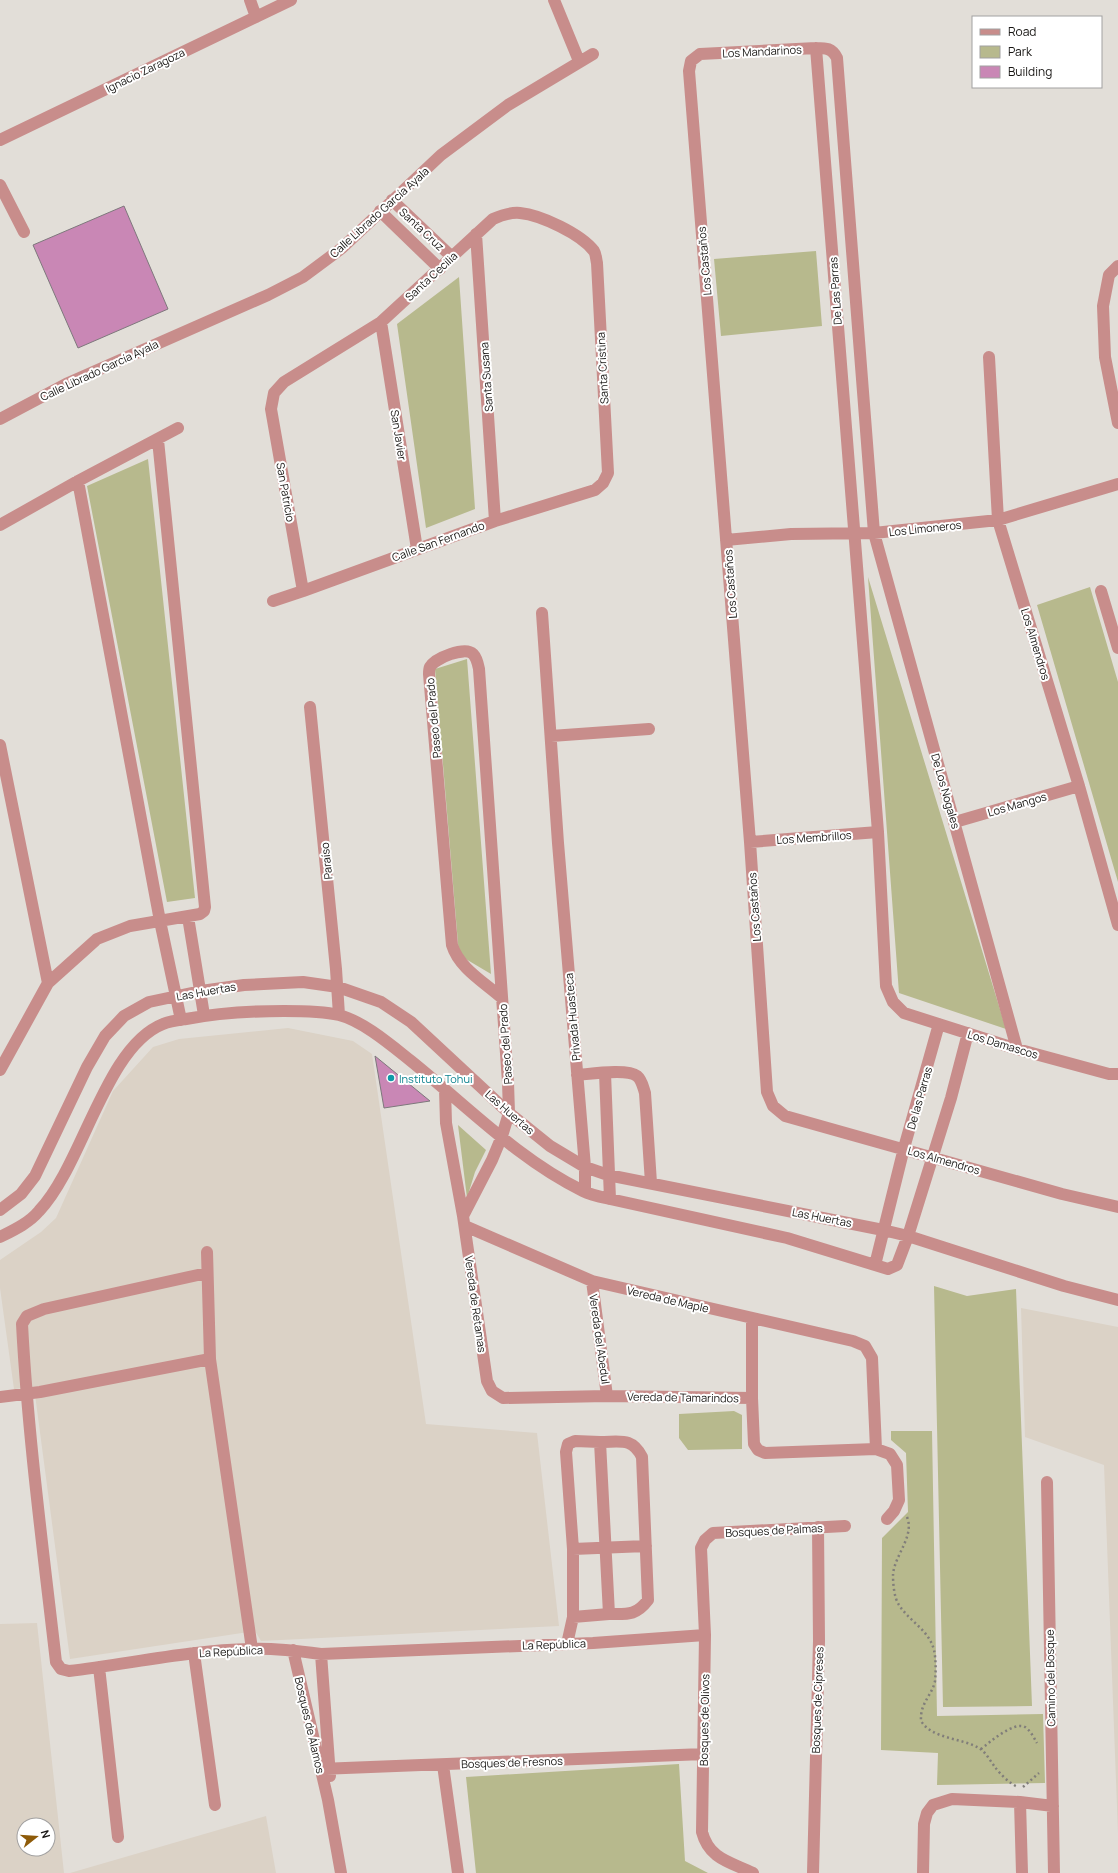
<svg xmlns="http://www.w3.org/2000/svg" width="1118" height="1873" viewBox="0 0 1118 1873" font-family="Manrope,sans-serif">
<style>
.built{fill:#dbd2c6;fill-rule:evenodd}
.green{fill:#b7b98d}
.building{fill:#c987b5;stroke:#7e787c}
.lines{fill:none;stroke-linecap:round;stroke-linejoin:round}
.path{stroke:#817e7a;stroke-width:2.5;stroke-dasharray:2 3;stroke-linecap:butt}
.minor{stroke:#c88d8b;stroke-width:12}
.culture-dot{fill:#0f9aa8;stroke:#fff;stroke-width:1.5}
.labels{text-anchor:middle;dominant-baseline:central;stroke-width:4;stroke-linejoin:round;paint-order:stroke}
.street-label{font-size:11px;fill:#171513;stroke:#fff}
.culture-label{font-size:11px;fill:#0d838f;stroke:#fff;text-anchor:start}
</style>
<rect width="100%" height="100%" fill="#e2ded8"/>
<path class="built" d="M288 1028 353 1041 372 1054 426 1424 537 1433 559 1626 261 1641 255 1631 70 1659 34 1387 14 1389 0 1288V1260L41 1232 56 1218 113 1091 153 1047 179 1039Z
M1021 1308 1118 1327V1833L1104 1465 1025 1437Z
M37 1623 64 1873H0V1624ZM24 1825H48V1849H24Z
M266 1816 276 1873H70Z"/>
<path class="green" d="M816 251 822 326 721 336 714 259Z
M459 277 475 509 426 528 397 324Z
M148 459 195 898 167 902 87 486Z
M868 577 1006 1029 899 993Z
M1090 587 1118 682V882L1037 605Z
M467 659 491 974 459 955 435 669Z
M458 1125 486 1150 475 1172 467 1198Z
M934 1286 967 1296 1016 1289 1032 1706 943 1707Z
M734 1411 742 1415V1449L688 1450 679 1438V1414Z
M891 1431H932L937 1716 1043 1714 1045 1783 937 1785 938 1753 881 1750 882 1538 908 1512 906 1453 891 1440Z
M679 1764 685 1861 708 1873H476L466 1777Z"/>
<path class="building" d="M124 206 168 309 78 348 33 245Z
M375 1056 430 1101 384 1108Z"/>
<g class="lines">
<path class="path" d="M907 1517C915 1536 894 1556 893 1575 893 1583 894 1598 899 1605 909 1621 929 1630 934 1650 936 1659 936 1672 935 1681 932 1696 920 1702 921 1721 932 1739 962 1738 979 1748 986 1752 990 1761 995 1767 1000 1774 1010 1784 1018 1787
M981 1749C990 1742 1014 1721 1025 1727 1031 1731 1034 1738 1037 1743
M1023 1787 1039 1773"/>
<path class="minor" d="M250 0 256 17
M554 0 579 61
M816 48 878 832 886 986 893 1002 904 1013 1017 1049 1109 1074H1118
M0 140 291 0
M0 185 24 232
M392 200 452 257
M380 211 440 269
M476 234 495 521
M1118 266 1109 275 1103 306 1105 357 1118 423
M381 322 417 549
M989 357 998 520 1079 786 1118 925
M0 419 66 384 268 295 303 277 342 248 441 155 508 105 593 54
M78 481 160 921 181 1020
M0 525 78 481 178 428
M726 540 791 534 874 533 998 520 1118 484
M1101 591 1118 648
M273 601 303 591 495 521 595 490 603 483 608 473 597 263C596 259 596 254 594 251 581 234 541 215 520 213 510 212 502 215 493 219L381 322 284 382 274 393 271 409 303 591
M542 613 558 843 585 1167V1192
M310 707 336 969 339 1015
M551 736 649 729
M0 745 48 983
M955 822 1079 786
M750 842 878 832
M188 917 204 1015
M1017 1049 874 533 837 58C832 48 826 48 816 48L700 54 691 61 689 71 750 842 767 1092 773 1106 785 1116 1062 1194 1118 1207
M0 1070 48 983 97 939 130 926 200 914 204 911 205 907 158 440
M605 1073 610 1199
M577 1075C590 1074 627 1068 637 1076 642 1080 643 1087 645 1093L651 1183
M445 1089 446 1123 463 1216 487 1381 492 1391 503 1398 607 1396 752 1398
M0 1210 21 1194 35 1176 87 1067 105 1036 124 1016 149 1002 201 991 244 985 303 982 338 987 381 1002 411 1022 509 1113 550 1146 585 1167 608 1175 883 1230 908 1236 1064 1286 1118 1300
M463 1216 492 1160 502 1136 509 1113 508 1082 479 669C478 664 477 658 473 654 465 646 435 658 430 667 429 669 429 672 429 674L452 945C459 968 484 982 502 998
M465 1226 592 1281 853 1341 865 1346 872 1358 876 1449 890 1454 897 1465 899 1500 894 1511 887 1519
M0 1237C14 1230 29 1223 39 1211 83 1165 105 1047 163 1024 170 1021 179 1020 186 1019 218 1013 251 1011 284 1011 301 1011 322 1011 339 1015 363 1021 392 1046 411 1061 467 1106 519 1160 583 1191 591 1195 601 1197 610 1199L787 1238 888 1269 897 1265 908 1236 951 1098 968 1033
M875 1265 904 1148 939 1024
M207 1273 44 1309 27 1316 22 1324C28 1437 43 1549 56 1662L61 1669 69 1671C129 1664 190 1650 251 1649 274 1648 298 1651 321 1654L593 1643 705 1635
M592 1281 607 1396
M752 1319V1398L754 1444 758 1450 765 1453 876 1449
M210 1359 252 1649
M0 1397 40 1392 210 1359 207 1252
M600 1442C620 1442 632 1437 642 1457L648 1600C636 1616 627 1614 609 1614
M1047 1482 1054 1873
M573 1549 646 1546
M567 1644 573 1617V1549L566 1452 568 1444 575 1441 600 1442 609 1614 573 1617
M293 1650 328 1800 341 1873
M194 1653 215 1805
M321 1654 330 1776
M99 1667 118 1837
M443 1765 458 1873
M320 1769 704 1754
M1020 1802 1022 1873
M753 1873C730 1862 709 1859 702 1832L705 1635 701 1548 705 1540 713 1533 845 1526
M813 1873 819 1641 818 1527
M923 1873 924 1824 927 1813 933 1805 952 1799 1020 1802 1053 1806"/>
</g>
<circle class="culture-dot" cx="391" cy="1078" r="4"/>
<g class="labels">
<g class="street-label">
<text transform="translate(762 51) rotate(-3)">Los Mandarinos</text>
<text transform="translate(145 70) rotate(-26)">Ignacio Zaragoza</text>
<text transform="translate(379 212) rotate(-42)">Calle Librado García Ayala</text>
<text transform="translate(422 229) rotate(43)">Santa Cruz</text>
<text transform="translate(704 261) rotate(-95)">Los Castaños</text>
<text transform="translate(431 276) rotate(-43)">Santa Cecilia</text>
<text transform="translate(835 291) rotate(-94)">De Las Parras</text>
<text transform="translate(602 368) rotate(-93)">Santa Cristina</text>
<text transform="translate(99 370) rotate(-25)">Calle Librado García Ayala</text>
<text transform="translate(486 377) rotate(-94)">Santa Susana</text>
<text transform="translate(399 435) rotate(81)">San Javier</text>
<text transform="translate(286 492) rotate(80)">San Patricio</text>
<text transform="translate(925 528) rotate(-6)">Los Limoneros</text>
<text transform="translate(438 541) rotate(-20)">Calle San Fernando</text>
<text transform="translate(730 584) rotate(-94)">Los Castaños</text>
<text transform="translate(1036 644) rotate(73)">Los Almendros</text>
<text transform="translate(433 718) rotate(-95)">Paseo del Prado</text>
<text transform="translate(946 791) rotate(74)">De Los Nogales</text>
<text transform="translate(1017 804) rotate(-16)">Los Mangos</text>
<text transform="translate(814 837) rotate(-4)">Los Membrillos</text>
<text transform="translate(326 861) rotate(-96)">Paraíso</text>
<text transform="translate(754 907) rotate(-94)">Los Castaños</text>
<text transform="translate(206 991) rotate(-10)">Las Huertas</text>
<text transform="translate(572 1017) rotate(-95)">Privada Huasteca</text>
<text transform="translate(505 1044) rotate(-94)">Paseo del Prado</text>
<text transform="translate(1003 1044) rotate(17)">Los Damascos</text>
<text transform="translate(919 1098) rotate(-74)">De las Parras</text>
<text transform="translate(510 1112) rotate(41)">Las Huertas</text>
<text transform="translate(944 1160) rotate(16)">Los Almendros</text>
<text transform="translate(822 1217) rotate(11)">Las Huertas</text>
<text transform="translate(668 1299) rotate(13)">Vereda de Maple</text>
<text transform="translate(476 1304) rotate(82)">Vereda de Retamas</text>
<text transform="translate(600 1339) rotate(82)">Vereda del Abedul</text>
<text transform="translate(683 1397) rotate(1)">Vereda de Tamarindos</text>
<text transform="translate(774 1530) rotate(-3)">Bosques de Palmas</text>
<text transform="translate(554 1644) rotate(-2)">La República</text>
<text transform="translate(231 1651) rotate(-3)">La República</text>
<text transform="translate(1050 1678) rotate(-91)">Camino del Bosque</text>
<text transform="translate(817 1700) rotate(-88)">Bosques de Cipreses</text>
<text transform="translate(704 1720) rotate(-89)">Bosques de Olivos</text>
<text transform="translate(310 1725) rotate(77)">Bosques de Álamos</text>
<text transform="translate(512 1762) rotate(-2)">Bosques de Fresnos</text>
</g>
<g class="culture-label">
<text x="399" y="1078">Instituto Tohui</text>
</g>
</g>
<rect x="972" y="16" width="130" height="72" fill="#ffffff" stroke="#a2a1a1"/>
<rect x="980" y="29" width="20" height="6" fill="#c88d8b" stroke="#a2a1a1"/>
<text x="1008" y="36" font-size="12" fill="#171513">Road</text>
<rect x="980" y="46" width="20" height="12" fill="#b7b98d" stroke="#a2a1a1"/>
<text x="1008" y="56" font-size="12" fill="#171513">Park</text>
<rect x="980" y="66" width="20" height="12" fill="#c987b5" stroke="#a2a1a1"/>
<text x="1008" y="76" font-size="12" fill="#171513">Building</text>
<g transform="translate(36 1837) rotate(73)"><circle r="19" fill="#ffffff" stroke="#a2a1a1"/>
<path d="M0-3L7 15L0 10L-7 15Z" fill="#8e5b09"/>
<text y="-6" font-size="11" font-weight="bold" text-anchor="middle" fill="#171513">N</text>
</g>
</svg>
